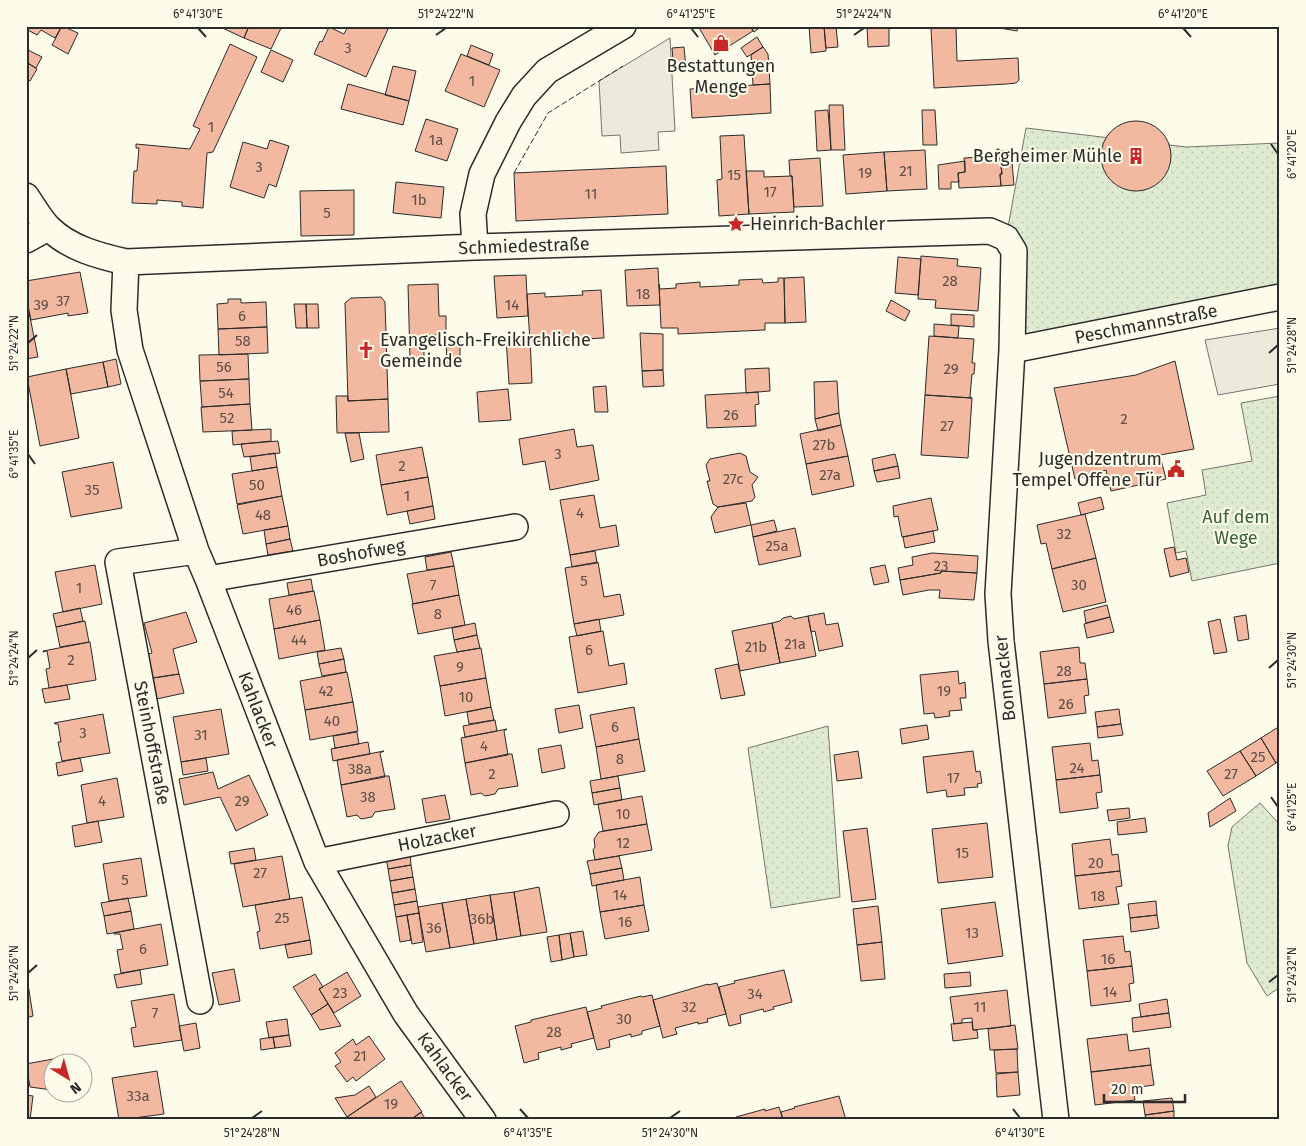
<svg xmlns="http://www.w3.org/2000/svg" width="1306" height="1146" viewBox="0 0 1306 1146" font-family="'Fira Sans',sans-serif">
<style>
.park{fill:url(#park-dots);stroke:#74746e}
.parking{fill:#eceadb;stroke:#74746e}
.building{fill:#f2b8a0;stroke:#2b2b2b}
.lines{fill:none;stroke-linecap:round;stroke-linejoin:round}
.street-casing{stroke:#2b2b2b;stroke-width:28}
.street{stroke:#fdfbea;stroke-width:25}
.fence{stroke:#2b2b2b;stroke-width:1;stroke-dasharray:6 2.5;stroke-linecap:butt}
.ticks{fill:none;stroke:#2b2b2b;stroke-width:2}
.labels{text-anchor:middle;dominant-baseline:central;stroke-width:4;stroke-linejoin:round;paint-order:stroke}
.number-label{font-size:15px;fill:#5d4e48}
.poi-label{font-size:18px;fill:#2b2b2b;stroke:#fdfbea;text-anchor:end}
.street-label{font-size:18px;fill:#2b2b2b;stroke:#fdfbea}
.park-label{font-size:18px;fill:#34623c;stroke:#fdfbea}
.neatline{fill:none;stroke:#2b2b2b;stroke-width:2}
.ticks-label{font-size:12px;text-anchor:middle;fill:#2b2b2b}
</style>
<defs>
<pattern id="park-dots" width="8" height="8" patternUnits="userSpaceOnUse" patternTransform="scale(1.25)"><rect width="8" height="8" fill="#deebd1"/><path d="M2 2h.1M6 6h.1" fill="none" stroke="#bfcab4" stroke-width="1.8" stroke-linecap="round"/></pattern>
</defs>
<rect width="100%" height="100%" fill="#fdfbea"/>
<path class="park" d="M1026 128 1186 147 1280 143V297L1012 350 1006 238Z
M1280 396V563L1192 581 1186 551 1176 553 1167 503 1206 495 1202 470 1252 461 1241 403Z
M828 726 840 897 771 908 748 748Z
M1260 803 1280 825V987L1267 996 1247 963 1228 846 1232 827Z"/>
<path class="parking" d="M670 38 675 131 658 132 659 150 621 153 620 135 602 136 599 81Z
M1280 328V384L1218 395 1205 340Z"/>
<path class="building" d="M27 26H62L55 38 41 30 37 35 26 29Z
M62 26 78 33 68 54 52 45Z
M218 26H249L244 38Z
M249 26H282L271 49 244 38Z
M348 26H380L388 29 366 77 314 54 320 41 322 42 329 27 344 34Z
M698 26H750L753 31 715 55Z
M750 26H762L754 32Z
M809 26H824L826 51 811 53Z
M824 26H836L838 47 826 48Z
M867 26H889V46L868 47Z
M988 26H1018L1017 31Z
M956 27 957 61 1018 58 1019 80 1016 83 1007 84 934 88 931 28Z
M757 37 763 47 747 57 741 48Z
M230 44 257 57 213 152 207 153 203 208 182 206V202L157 200V204L132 203 134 171H137L139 148H136V144L190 149 200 129 193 126Z
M471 45 493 54 489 65 467 56Z
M684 47 686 69 674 70 672 48Z
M763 47 768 54 770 84 753 85 751 55Z
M26 49 42 57 36 68 26 62Z
M271 50 293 60 283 82 261 72Z
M461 54 500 70 484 107 445 91Z
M26 62 37 69 30 81 26 79Z
M393 66 416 71 409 101 385 95Z
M348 84 409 101 403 125 341 109Z
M770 84 771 113 692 118 690 89Z
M829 105H843L845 150H831Z
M828 110 831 150 817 151 815 111Z
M922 110H935L937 145H923Z
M426 119 458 129 447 161 415 151Z
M1101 156a35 35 0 1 1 70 0a35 35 0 1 1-70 0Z
M744 135 749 214 719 216 717 180 722 179 720 136Z
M270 140 289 146 276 187 269 184 264 198 230 187 243 142 267 149Z
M997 149H999L1002 174H1000L1001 186 959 188 958 173 965 172 964 158 997 156Z
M925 150 927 189 887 191 884 152Z
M1011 150 1014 185 1001 186 1000 174H1002L999 151Z
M884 152 887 191 846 194 843 155Z
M820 158 823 206 794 207 792 176H790L789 160Z
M965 161V172L958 173 959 182H951V189H939L938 165Z
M666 166 668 214 516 221 514 173Z
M746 171H764V177L792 176 794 212 749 214Z
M396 182 444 187 441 218 393 213Z
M354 190V235L301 236 300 191Z
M921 256 958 259 957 266 981 268 978 311 935 308 936 300 918 299Z
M898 257 921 259 918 295 895 293Z
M658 268 660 305 627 306 625 270Z
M80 272 88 313 68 316V313L31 320 26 297V281Z
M526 275 528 316 497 318 494 276Z
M804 277 806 322 785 323 784 278Z
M778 278H784L785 323H765V330L678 334V328H661L659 284 660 289 676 288V284L700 282V287L739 285V280L762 279 763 283 778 282Z
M438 284 439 316H446V335H424V358L410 359 408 285Z
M601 290 604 338 530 342 527 294 545 293V297L583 295 582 291Z
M26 297 38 357 26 359Z
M381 297 385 302 388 399 348 401 345 303 351 298Z
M228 299H241V303L266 302 267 327 218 329 217 304 228 303Z
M891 300 910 311 905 321 886 311Z
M294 304H306L307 328H296Z
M306 304H318L319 328H307Z
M951 314 974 315V327L951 325Z
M934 324 959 326 958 338 934 336Z
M267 327 268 353 219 355 218 329Z
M640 333 663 334V370L642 371Z
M929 336 974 339 972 363H975L974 374H972L970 397 972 398 925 395Z
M530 337 532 383 509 384 506 338Z
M460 340V364H447L446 341Z
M248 354 249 379 200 381 199 355Z
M116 359 121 384 108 387 103 362Z
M1175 361 1194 449 1160 455 1166 479 1111 491 1106 470 1075 479 1054 388 1136 375Z
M103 362 108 387 71 394 66 369Z
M769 368 770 391 746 393 745 369Z
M66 369 79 438 40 446 27 377Z
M663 370 664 386 643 387 642 371Z
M249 379 250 404 202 407 200 381Z
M837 381 839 413 815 419 814 382Z
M606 386 608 412H595L593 387Z
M508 389 511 420 479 422 477 392Z
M758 392 759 404 755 405 756 426 707 428 705 395Z
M925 395 972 398 968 458 921 455Z
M336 396H348V401L388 399 389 432 337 433Z
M250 404 252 430 203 432 201 407Z
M839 413 841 425 818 431 815 419Z
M841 425 848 456 806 464 800 434Z
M271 429V441L233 445 232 431Z
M574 429 577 447 593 445 599 480 550 490 545 461 523 465 519 439Z
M345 433H359L364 459 351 462Z
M278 441 280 453 244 457 241 444Z
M422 447 428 477 381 485 376 455Z
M275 453 277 467 252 471 250 457Z
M740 453 746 456 750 472 758 477 752 485 755 497 752 501 718 507 713 504 707 481H710L706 465 710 459Z
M895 454 898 466 874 471 872 459Z
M848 456 854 486 812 495 806 464Z
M113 462 122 508 71 517 62 472Z
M898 466 900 478 877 482 874 471Z
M277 467 282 496 237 504 232 474Z
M428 477 433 506 387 515 381 485Z
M594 495 600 528 616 525 619 546 570 555 560 500Z
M282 496 288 526 243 534 237 505Z
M1101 497 1104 509 1081 515 1078 503Z
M931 498 938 530 902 537 898 516 894 517 893 506Z
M746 503 751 525 715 533 711 517 718 507Z
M433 506 435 519 410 524 407 511Z
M1085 514 1096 558 1052 569 1046 543 1041 544 1037 525Z
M774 520 777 531 753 537 751 525Z
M288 526 290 539 266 544 264 530Z
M795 528 801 556 759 565 753 537Z
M933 531 935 542 905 548 903 537Z
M290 539 293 551 268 555 266 544Z
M1174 547 1177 560 1186 558 1189 572 1170 577 1164 549Z
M595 551 597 563 572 567 570 555Z
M451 552 454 566 427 570 425 557Z
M932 553 978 556 977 573 941 571V573L900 580 898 568 913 565 912 557Z
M1096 558 1106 602 1063 612 1052 569Z
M598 562 604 597 620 594 624 615 574 624 565 568Z
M95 565 102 604 63 612 55 572Z
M885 565 889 582 874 585 870 568Z
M454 566 459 595 413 604 407 574Z
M941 571 977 573 974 600 939 598 940 590H929L903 595 900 580 941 573Z
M311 579 313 591 289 595 287 583Z
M314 591 320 620 274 629 269 599Z
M459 595 465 625 418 634 412 604Z
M1107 605 1110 617 1086 623 1084 611Z
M80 608 83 621 56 627 53 614Z
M186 612 197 642 173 649 179 674 153 678 148 654 152 653 144 623Z
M824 613 826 625 838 623 843 646 819 651 815 631 811 632 808 616Z
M1246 615 1249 639 1238 641 1234 617Z
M791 616 794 619 808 616 816 656 780 663 772 623 780 621 783 618Z
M1110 617 1114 632 1087 638 1084 624Z
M599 619 601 631 577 636 574 624Z
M1220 619 1227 652 1214 654 1208 622Z
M320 620 325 650 279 659 274 629Z
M85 621 89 642 60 647 56 627Z
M475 623 477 635 454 640 452 628Z
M772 623 780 663 740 671 732 631Z
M603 631 609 666 624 663 627 684 578 693 569 637Z
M477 635 480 648 457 652 454 640Z
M90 642 96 680 49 688 46 669 50 668 47 651 43 652V651Z
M1079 647 1080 663H1085L1087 679 1044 684 1040 652Z
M341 648 344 659 319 664 317 652Z
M481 648 486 678 440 686 434 656Z
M344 659 346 672 322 676 319 664Z
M738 664 745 695 721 699 715 669Z
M958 671 959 684 965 682 966 698H960L962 710 949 711 950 716 935 718 934 713 924 714 920 675Z
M347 672 353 702 305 710 300 681Z
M179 674 184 693 157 699 153 678Z
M486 678 491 707 445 716 440 686Z
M1087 679 1089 695 1084 696 1086 713 1048 718 1044 684Z
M67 685 70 699 45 703 42 689Z
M353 702 358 731 310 740 305 710Z
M579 705 583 728 559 733 555 709Z
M491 707 494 720 469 724 467 712Z
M634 707 639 739 596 747 590 715Z
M221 709 229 754 181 762 173 717Z
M1119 709 1121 724 1097 727 1095 712Z
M103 714 110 753 62 761 58 742H61L58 724H55L54 723Z
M495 720 497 731 465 737 463 726Z
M1121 724 1123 735 1098 738 1097 727Z
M927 725 929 739 902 744 900 729Z
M1280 726V761L1276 763 1261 738Z
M507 729 504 731 508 755 465 763 461 738Z
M357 732 359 744 335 748 333 736Z
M1261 738 1276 763 1256 776 1240 751Z
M639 739 645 771 601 779 596 747Z
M368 742 370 754 333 761 331 749Z
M1090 743 1092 761 1098 760 1100 775 1056 780 1052 747Z
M561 745 565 768 542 773 538 749Z
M384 751 380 753 385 777 341 785 337 760Z
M858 751 862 778 837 781 834 755Z
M973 751 976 772 980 771 982 783 977 784 978 787 964 788 965 795 947 797 946 790 927 793 923 757Z
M1240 751 1256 776 1223 796 1207 771Z
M508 754H512L518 786 498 789 495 794 485 796 481 793 471 795 465 763Z
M80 758 83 771 58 776 56 763Z
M206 758 208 771 183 775 181 762Z
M213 772 218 789 249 775 268 815 236 831 220 797 184 805 179 779Z
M1100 775 1102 792 1096 793 1098 808 1060 813 1056 780Z
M384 776H389L395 809 375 812 372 817 361 819 357 815 347 817 341 785Z
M618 776 620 788 592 793 590 781Z
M117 778 124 817 87 823 81 785Z
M620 788 622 800 594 805 592 793Z
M445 795 450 819 426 823 422 799Z
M642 796 647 824 603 831 598 804Z
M1230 798 1236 811 1210 827 1208 813Z
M1129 808 1130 818 1109 821 1107 810Z
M1145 818 1147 832 1118 835 1117 822Z
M98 821 102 842 75 847 72 826Z
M987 823 993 877 938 883 932 829Z
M647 824 652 850 595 860 593 850 595 847 594 839 599 832Z
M867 828 876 899 852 902 843 831Z
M1110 839 1112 855 1118 854 1120 871 1075 876 1072 844Z
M254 848 256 860 231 864 229 852Z
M410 854 411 865 388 869 386 857Z
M282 856 290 899 243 907 234 864Z
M619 856 622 868 590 874 587 861Z
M141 858 147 896 109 901 103 864Z
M411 865 413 877 390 881 388 869Z
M622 868 624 880 592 886 590 874Z
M1120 871 1122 886 1116 887 1119 904 1079 909 1075 876Z
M413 877 415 889 392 893 390 881Z
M640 877 644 905 600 912 596 885Z
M539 887 547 932 521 936 514 892Z
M415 889 417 901 394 905 392 893Z
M514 892 521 936 497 940 490 895Z
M490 895 497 940 474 944 466 899Z
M302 897 310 940 260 949 257 932 260 931 255 905Z
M128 898 131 911 104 916 101 903Z
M466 899 474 944 450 948 442 903Z
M417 901 419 913 396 917 394 905Z
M1156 901 1157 915 1130 918 1128 904Z
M995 902 1003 956 948 964 941 909Z
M442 903 450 948 426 952 418 907Z
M644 905 649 931 605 939 600 912Z
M878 906 882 942 857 945 853 909Z
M131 911 134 929 107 934 104 916Z
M419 913 423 942 412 944 407 915Z
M407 915 411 940 400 942 396 917Z
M1157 915 1159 928 1131 932 1130 918Z
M161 924 168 965 121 973 117 950 123 949 120 934H114V933Z
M583 931 587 955 574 957 570 933Z
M570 933 574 957 562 960 559 935Z
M559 935 562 960 551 962 547 937Z
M1123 936 1125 952 1130 951 1132 966 1087 971 1083 940Z
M310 940 312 954 288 958 285 945Z
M882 942 885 979 861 981 857 945Z
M1132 966 1134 983 1129 984 1131 1001 1091 1006 1087 971Z
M234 969 240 1001 219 1005 212 973Z
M140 970 142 984 117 988 114 975Z
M784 970 792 1002 773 1007 774 1009 764 1012 763 1009 740 1015 741 1023 729 1026 719 987 735 983 734 981Z
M26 971 33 1016 26 1018Z
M347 972 361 996 334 1013 319 989Z
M970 972 971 986 945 988 944 974Z
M315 974 323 987 319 989 328 1004 311 1015 293 987Z
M717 983 726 1014 707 1019 708 1022 698 1024V1022L675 1028 677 1034 663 1038 653 1000 708 984V985Z
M1007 990 1011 1026 973 1030 972 1018 962 1019V1023L954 1024 950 997Z
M174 994 182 1040 134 1047 131 1028 136 1027 131 1001Z
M652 995 660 1026 642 1031V1034L631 1037V1034L609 1040 610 1047 597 1050 587 1012 602 1008 601 1006 641 996 642 997Z
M1167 999 1169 1013 1141 1017 1139 1004Z
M328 1004 341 1026 320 1030 311 1015Z
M586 1007 594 1038 571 1044 572 1047 561 1050V1047L538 1053 539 1059 524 1063 515 1026 531 1022V1020Z
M1169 1013 1171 1027 1133 1032 1132 1018Z
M287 1019 289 1035 269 1038 266 1022Z
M972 1022 973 1030H977L978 1038 953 1041 951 1024Z
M196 1023 200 1048 184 1051 179 1026Z
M1015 1025 1018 1049 990 1050 988 1029Z
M1127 1034 1129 1051 1149 1048 1151 1065 1091 1072 1087 1039Z
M289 1035 291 1046 275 1048 273 1037Z
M369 1036 385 1059 356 1081 353 1077 347 1082 335 1066 341 1062 335 1053 353 1039 356 1045Z
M273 1037 275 1048 261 1050 260 1039Z
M1017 1049 1018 1072 996 1073 994 1050Z
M64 1057 65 1064H52V1090L30 1087 26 1064Z
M1151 1065 1154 1085 1133 1088 1135 1100 1095 1105 1091 1072Z
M157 1071 164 1114 119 1120 112 1078Z
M1018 1072 1020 1095 997 1097 996 1074Z
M401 1081 422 1112 410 1120H349L347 1117Z
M369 1086 376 1097 347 1117 335 1098 355 1095Z
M26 1095 33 1096 30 1120H26Z
M839 1096 846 1120H783L781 1112 795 1108 794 1107Z
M1172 1098 1174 1111 1145 1115 1143 1101Z
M779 1107 783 1120H733L736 1119V1117L765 1109V1111Z
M1174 1111V1120H1146L1145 1115Z
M421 1112 426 1120H410Z"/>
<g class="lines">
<g class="street-casing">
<path id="street" d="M26 196C33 206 40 219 49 228 69 248 99 256 126 262L475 247 990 231 1006 238 1014 251 1012 350 998 594 1001 641 1056 1120
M26 240 48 228
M475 247 473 214 482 174 508 122 524 96 547 71 623 26
M126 262 124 310 130 350 196 551 208 579 317 862 406 1014 483 1120
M1012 350 1280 297
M196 551 118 562 200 1001
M208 579 515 527
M317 862 556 814"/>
</g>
<use href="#street" class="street"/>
<path class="fence" d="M514 173 548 113 623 66"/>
</g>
<path class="ticks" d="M198 28 206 37M691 28 698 37M1183 28 1191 37M436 35 446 28M854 35 864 28M1271 144 1278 154M28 343 37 335M1269 353 1278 345M28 454 35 464M28 658 37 650M1269 668 1278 660M1271 797 1278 807M28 973 37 965M1269 982 1278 975M520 1109 528 1118M1013 1109 1020 1118M252 1118 262 1111M670 1118 680 1111"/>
<defs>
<g id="shop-bare" transform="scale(1.35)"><path d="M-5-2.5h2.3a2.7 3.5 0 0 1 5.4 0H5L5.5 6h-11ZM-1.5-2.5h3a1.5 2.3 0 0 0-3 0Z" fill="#c62828" stroke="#fdfbea" stroke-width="2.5" paint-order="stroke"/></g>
<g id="building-bare" transform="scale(1.35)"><path d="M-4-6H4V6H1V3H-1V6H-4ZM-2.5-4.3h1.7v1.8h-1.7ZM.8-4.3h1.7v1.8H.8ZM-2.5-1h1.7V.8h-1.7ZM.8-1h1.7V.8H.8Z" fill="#c62828" stroke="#fdfbea" stroke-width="2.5" paint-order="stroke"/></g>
<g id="sight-bare" transform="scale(1.35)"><path d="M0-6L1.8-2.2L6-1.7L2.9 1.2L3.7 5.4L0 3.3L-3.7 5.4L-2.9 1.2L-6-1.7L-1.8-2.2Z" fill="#c62828" stroke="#fdfbea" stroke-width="2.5" paint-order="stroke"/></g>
<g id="church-bare" transform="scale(1.35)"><path d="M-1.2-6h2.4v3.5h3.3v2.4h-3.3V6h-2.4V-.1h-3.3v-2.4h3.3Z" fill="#c62828" stroke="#fdfbea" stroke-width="2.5" paint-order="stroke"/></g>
<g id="civic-bare" transform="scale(1.35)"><path d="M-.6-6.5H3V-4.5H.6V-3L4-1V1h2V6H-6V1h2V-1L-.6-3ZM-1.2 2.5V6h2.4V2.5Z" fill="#c62828" stroke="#fdfbea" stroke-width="2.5" paint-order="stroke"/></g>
</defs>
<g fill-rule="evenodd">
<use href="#shop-bare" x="721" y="43"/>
<use href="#building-bare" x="1136" y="156"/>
<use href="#sight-bare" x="736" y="224"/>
<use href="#church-bare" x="366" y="350"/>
<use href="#civic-bare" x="1176" y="469"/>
</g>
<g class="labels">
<g class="number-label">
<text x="348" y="48">3</text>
<text x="472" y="81">1</text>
<text x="211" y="127">1</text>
<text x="436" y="140">1a</text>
<text x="259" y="167">3</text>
<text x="906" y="171">21</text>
<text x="865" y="173">19</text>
<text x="734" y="175">15</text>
<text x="770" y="192">17</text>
<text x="591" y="194">11</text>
<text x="419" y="200">1b</text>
<text x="327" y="213">5</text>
<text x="950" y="281">28</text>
<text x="643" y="294">18</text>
<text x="63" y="301">37</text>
<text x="41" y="305">39</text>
<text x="512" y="305">14</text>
<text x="242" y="316">6</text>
<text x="243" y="341">58</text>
<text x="224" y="367">56</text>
<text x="951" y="369">29</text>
<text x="226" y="393">54</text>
<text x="731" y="415">26</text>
<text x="227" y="418">52</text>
<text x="1124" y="419">2</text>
<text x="947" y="426">27</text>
<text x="824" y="445">27b</text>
<text x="558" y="454">3</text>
<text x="402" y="466">2</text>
<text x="830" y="475">27a</text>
<text x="733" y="479">27c</text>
<text x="257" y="485">50</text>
<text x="92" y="490">35</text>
<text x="407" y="496">1</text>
<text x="580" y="513">4</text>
<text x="263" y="515">48</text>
<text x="1064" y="534">32</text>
<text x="777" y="546">25a</text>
<text x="941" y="566">23</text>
<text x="584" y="581">5</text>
<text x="433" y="585">7</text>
<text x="1079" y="585">30</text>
<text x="79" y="588">1</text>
<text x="294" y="610">46</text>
<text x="438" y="614">8</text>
<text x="299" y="640">44</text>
<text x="795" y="644">21a</text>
<text x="756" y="647">21b</text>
<text x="589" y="650">6</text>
<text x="71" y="660">2</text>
<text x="460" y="667">9</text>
<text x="1064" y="671">28</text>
<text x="326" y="691">42</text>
<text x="944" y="691">19</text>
<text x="466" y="697">10</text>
<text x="1066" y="704">26</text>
<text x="332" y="721">40</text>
<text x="615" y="727">6</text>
<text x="83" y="733">3</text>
<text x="201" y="735">31</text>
<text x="484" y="746">4</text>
<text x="1258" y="757">25</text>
<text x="620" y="759">8</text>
<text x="1077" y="768">24</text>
<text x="360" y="769">38a</text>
<text x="492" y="774">2</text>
<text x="1231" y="774">27</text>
<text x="953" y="778">17</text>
<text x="368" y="797">38</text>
<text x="102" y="801">4</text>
<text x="242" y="801">29</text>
<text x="623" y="814">10</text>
<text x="623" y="843">12</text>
<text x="962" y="853">15</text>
<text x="1096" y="863">20</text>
<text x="260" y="873">27</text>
<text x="125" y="880">5</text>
<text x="620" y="895">14</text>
<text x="1098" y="896">18</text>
<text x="282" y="918">25</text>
<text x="482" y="919">36b</text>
<text x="625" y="922">16</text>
<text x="434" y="928">36</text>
<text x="972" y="933">13</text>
<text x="143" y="949">6</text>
<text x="1108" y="959">16</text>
<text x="1110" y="992">14</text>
<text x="340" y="993">23</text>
<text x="755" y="994">34</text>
<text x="689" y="1007">32</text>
<text x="980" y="1007">11</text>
<text x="155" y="1013">7</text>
<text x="624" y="1019">30</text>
<text x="554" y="1032">28</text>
<text x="360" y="1056">21</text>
<text x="138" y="1096">33a</text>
<text x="391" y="1104">19</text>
</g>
<g class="poi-label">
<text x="721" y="66" text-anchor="middle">Bestattungen<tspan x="721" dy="21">Menge</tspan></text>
<text x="1122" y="156">Bergheimer Mühle</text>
<text x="750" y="224" text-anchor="start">Heinrich Bachler</text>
<text x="380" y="340" text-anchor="start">Evangelisch-Freikirchliche<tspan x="380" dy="21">Gemeinde</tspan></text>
<text x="1162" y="459">Jugendzentrum<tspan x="1162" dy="21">Tempel Offene Tür</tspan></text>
</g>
<g class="street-label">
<text transform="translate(524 246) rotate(-2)">Schmiedestraße</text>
<text transform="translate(1146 324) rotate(-11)">Peschmannstraße</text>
<text transform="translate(361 553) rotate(-10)">Boshofweg</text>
<text transform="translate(1005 678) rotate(-96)">Bonnacker</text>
<text transform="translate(258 710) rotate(69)">Kahlacker</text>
<text transform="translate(152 743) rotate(79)">Steinhoffstraße</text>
<text transform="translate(437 838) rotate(-11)">Holzacker</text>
<text transform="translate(445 1067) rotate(54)">Kahlacker</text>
</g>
<g class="park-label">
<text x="1236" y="517">Auf dem<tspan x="1236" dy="21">Wege</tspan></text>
</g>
</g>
<rect width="1306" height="1146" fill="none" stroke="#fdfbea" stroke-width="55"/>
<g transform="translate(68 1078) rotate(143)"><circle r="24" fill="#fdfbea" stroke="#a9a89e"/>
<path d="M0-4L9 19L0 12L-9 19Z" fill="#c62828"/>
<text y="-8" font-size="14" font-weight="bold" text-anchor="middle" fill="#2b2b2b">N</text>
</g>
<path d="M1104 1094v8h81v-8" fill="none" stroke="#2b2b2b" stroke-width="2.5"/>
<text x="1111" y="1094" font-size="15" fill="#2b2b2b" stroke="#fdfbea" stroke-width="4" paint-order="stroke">20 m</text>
<rect x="28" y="28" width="1250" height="1090" class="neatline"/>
<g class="ticks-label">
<text x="198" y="18">6°41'30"E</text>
<text x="446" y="18">51°24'22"N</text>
<text x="691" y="18">6°41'25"E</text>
<text x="864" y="18">51°24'24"N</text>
<text x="1183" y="18">6°41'20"E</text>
<text transform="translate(1292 154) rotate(-90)" y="4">6°41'20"E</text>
<text transform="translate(14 343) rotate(-90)" y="4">51°24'22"N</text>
<text transform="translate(1292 345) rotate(-90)" y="4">51°24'28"N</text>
<text transform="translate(14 454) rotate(-90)" y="4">6°41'35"E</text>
<text transform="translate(14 658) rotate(-90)" y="4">51°24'24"N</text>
<text transform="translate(1292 660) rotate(-90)" y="4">51°24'30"N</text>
<text transform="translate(1292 807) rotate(-90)" y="4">6°41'25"E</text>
<text transform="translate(14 973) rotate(-90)" y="4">51°24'26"N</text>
<text transform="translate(1292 975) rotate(-90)" y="4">51°24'32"N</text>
<text x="252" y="1137">51°24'28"N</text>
<text x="528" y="1137">6°41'35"E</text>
<text x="670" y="1137">51°24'30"N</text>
<text x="1020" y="1137">6°41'30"E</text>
</g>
</svg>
